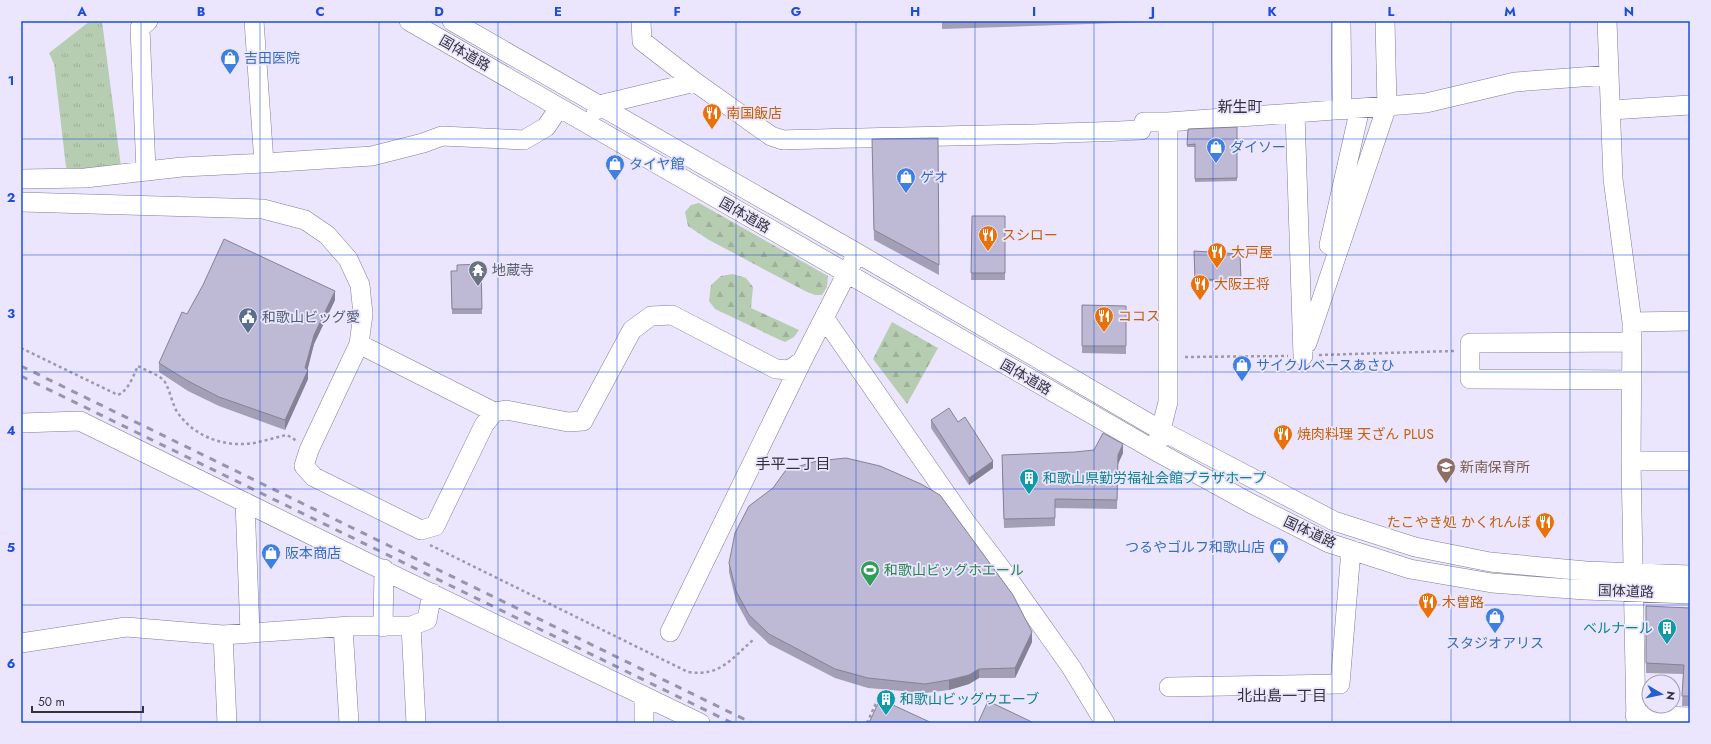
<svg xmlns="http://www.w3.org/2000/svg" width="1711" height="744" viewBox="0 0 1711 744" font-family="Jost,'Noto Sans JP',sans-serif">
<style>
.forest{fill:url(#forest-firs)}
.park{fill:url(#park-tufts)}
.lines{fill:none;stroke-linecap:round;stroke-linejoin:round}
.minor-casing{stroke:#827c96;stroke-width:20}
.path{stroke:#9c99ab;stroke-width:2.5;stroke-dasharray:3 3;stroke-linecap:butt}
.minor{stroke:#fff;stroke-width:19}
.rail{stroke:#9895a7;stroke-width:3;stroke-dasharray:7 7;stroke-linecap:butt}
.wall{fill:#a39fb7}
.shaded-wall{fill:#858295}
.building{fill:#beb9d5;stroke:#858295}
.grid{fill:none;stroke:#1d4ed8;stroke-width:1;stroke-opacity:0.55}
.labels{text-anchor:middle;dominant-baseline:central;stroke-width:3.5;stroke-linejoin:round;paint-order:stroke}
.street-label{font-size:14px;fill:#34323d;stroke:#ebe6fe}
.shop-label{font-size:14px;fill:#366cbe;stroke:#ebe6fe;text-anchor:start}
.food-label{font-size:14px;fill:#c56008;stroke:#ebe6fe;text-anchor:start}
.worship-label{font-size:14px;fill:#5b616d;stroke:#ebe6fe;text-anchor:start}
.service-label{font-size:14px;fill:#4e5e75;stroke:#ebe6fe;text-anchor:start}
.education-label{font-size:14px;fill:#785e54;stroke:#ebe6fe;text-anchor:start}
.culture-label{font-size:14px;fill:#0d838f;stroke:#ebe6fe;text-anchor:start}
.leisure-label{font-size:14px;fill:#27864d;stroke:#ebe6fe;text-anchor:start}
.neighbourhood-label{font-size:15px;fill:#34323d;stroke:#ebe6fe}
.neatline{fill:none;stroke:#1d4ed8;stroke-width:1.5}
.grid-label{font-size:13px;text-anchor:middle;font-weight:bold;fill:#1d4ed8}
</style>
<defs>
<pattern id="forest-firs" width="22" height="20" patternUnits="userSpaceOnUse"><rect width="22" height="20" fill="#b7cdb1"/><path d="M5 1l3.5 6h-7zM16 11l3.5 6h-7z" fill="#9eb099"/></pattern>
<pattern id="park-tufts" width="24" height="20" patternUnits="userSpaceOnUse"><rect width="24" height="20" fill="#b7cdb1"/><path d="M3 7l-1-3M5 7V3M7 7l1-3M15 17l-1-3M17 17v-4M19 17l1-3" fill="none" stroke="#9eb099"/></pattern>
</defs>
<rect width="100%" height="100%" fill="#ebe6fe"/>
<path class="forest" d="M699 203 828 276 827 287 822 295H815L805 291 709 240 688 226 685 212 691 205Z
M733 274 746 278 753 287 751 308 799 330 794 337 785 342 778 339 715 309 709 301 711 285 721 276Z
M892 322 938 348 907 404 873 359Z"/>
<path class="park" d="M90 21H102L121 167 71 173 66 167 54 64 49 53Z"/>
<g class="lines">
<g class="minor-casing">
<path id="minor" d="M254 21 264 163
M409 21 1154 450 1250 503 1329 543 1410 569 1492 583 1585 590 1690 594
M452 21 857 253 1162 431 1334 521 1415 547 1490 562 1586 571 1690 575
M641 21 642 41 695 82
M1341 21 1342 109
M1607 21 1613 179 1632 322 1631 461 1636 723
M596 110 599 105 695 82 771 136 783 140C903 136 1022 136 1141 130L1144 122H1168L1295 113
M1611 110 1690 105
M146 171 140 28 148 21
M21 179 85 178 182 167 264 163 372 156 423 143 442 136 524 140 546 127 559 108
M21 202 263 209 305 220 327 235 348 259 360 285 363 314 359 344 309 450 304 466 314 477 421 530 435 526 484 425 494 412 506 410 568 422 583 421 632 330 651 316 672 315 776 369 789 370 802 361 852 263
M1329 245 1360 108
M825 319 965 521 1000 567 1071 667 1105 723
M1632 322 1690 321
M1307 343 1387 106 1385 21
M359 344 494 412
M1303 356 1295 113 1426 103 1515 82 1609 75
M1632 380 1470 379V343L1632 342
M21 423 80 421 362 560 700 723
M1158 441 1168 402V122
M1631 461H1690
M245 502 250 633
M343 627 349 723
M383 627 384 569
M670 632 802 361
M223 635 227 723
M21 643 126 627 223 635 351 626H411
M1169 687 1340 684 1351 550
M1635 715 1690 717
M416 723 411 626 427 620 432 593
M644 723V696"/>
</g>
<path class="path" d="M21 348 118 395C129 390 133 376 138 366 146 371 162 375 166 384 170 392 172 402 176 410 192 436 224 448 254 443 265 441 276 437 287 435L297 441
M1319 355 1454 351
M1185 357 1288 356
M430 545 688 672C720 677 731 659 753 640
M867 723 877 701"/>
<use href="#minor" class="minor"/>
<path class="rail" d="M21 366 752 723
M21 376 732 723"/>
</g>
<path class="wall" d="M942 21H1175L942 29Z
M1237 127V181L1195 182V147H1187L1188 129Z
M938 138 939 275 874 240 872 139Z
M972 216H1005V280H971Z
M1194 251 1240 254 1241 282 1195 281Z
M481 264 482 314H452L451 271H457Z
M335 300 314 344 307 369 308 379 285 430 219 406 188 391 159 372V363L187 314Z
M1082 305 1126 306V354L1082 353Z
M931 420 958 422 993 468 969 485 931 428Z
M1123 453 1118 464 1117 509 1055 508V526L1004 528 1002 464Z
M729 563 1032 642 1015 678H979L969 684 949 690 925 693 868 688 835 678 769 644 749 625 736 601 729 572Z
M1646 606 1690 608V706H1682L1683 674 1646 673Z"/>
<path class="shaded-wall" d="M335 291V300L314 344 307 372 308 370V379L285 430V420L305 368 314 335Z
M1123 444V453L1118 464 1117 509 1118 455Z
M993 461V468L969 485V478Z
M1032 632V642L1015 678V668Z
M979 669V678L969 684 949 690V680Z"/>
<path class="building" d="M1237 127V178L1195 179V144L1187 145 1188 129Z
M938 138 939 265 874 230 872 139Z
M972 216H1005V273H971Z
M224 239 335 291 314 335 305 368 308 370 285 420 219 397 188 381 159 363 182 312 187 314 203 285Z
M1194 251 1240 254 1241 280 1195 279Z
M481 264 482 309H452L451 271H457V265Z
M1082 305 1126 306V346H1082Z
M949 408 958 422 965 417 993 461 969 478 931 420Z
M1103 433 1123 444 1118 455 1117 500 1055 499V518L1004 519 1002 455 1075 452 1094 450Z
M846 458 880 466 921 484 940 495 1013 595 1032 632 1015 668 979 669 969 675 949 680 925 684 868 678 835 669 769 634 749 615 736 591 729 563 735 533 749 506 773 488 786 470 817 461Z
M1646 606 1690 608V696H1682L1684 665 1646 663Z
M880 699 932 723H869Z
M988 701 1034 723H978Z"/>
<path class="grid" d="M141 21V723M260 21V723M379 21V723M498 21V723M617 21V723M736 21V723M856 21V723M975 21V723M1094 21V723M1213 21V723M1332 21V723M1451 21V723M1570 21V723M21 139H1690M21 255H1690M21 372H1690M21 489H1690M21 605H1690"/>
<defs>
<g id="shop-pin" transform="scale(1)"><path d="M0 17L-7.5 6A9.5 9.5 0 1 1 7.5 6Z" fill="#3f7fe0" stroke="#ebe6fe"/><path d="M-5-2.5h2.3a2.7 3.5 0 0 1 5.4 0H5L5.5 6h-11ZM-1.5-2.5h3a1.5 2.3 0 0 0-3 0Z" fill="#fff"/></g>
<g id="restaurant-pin" transform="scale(1)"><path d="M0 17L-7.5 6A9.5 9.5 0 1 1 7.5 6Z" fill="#e8710a" stroke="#ebe6fe"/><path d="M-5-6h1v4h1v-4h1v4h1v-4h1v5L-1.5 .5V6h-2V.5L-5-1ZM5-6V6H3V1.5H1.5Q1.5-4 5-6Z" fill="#fff"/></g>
<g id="temple-pin" transform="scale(1)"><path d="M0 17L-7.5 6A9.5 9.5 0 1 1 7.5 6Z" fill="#6b7280" stroke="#ebe6fe"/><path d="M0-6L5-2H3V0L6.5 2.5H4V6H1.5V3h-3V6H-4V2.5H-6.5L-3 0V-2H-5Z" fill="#fff"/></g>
<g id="civic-pin" transform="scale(1)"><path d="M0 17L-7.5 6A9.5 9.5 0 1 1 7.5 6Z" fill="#5c6f8a" stroke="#ebe6fe"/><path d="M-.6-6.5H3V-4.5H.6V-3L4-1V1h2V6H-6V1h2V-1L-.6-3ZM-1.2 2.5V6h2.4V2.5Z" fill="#fff"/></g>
<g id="school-pin" transform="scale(1)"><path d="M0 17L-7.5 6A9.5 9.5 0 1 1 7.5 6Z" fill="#8d6e63" stroke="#ebe6fe"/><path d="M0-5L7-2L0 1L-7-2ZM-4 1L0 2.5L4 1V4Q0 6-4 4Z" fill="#fff"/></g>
<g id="building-pin" transform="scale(1)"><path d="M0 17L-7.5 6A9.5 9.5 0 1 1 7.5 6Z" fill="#0f9aa8" stroke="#ebe6fe"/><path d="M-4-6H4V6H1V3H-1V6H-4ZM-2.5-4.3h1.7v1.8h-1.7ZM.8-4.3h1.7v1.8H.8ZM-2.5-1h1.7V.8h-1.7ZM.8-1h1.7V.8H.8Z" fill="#fff"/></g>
<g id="stadium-pin" transform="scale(1)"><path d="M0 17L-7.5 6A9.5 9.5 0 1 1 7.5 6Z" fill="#2e9e5b" stroke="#ebe6fe"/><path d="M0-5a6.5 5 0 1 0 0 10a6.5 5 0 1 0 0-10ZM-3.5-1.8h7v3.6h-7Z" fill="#fff"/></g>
</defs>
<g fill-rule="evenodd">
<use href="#shop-pin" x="230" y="58"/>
<use href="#restaurant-pin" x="712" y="113"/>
<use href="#shop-pin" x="1216" y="147"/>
<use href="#shop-pin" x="615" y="164"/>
<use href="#shop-pin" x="906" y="177"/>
<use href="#restaurant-pin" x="988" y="235"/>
<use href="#restaurant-pin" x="1217" y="252"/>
<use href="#temple-pin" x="478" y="270"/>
<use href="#restaurant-pin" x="1200" y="284"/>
<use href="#restaurant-pin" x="1104" y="316"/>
<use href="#civic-pin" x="248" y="317"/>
<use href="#shop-pin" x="1242" y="365"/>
<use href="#restaurant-pin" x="1283" y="434"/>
<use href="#school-pin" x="1446" y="467"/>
<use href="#building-pin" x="1029" y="478"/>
<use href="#restaurant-pin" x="1545" y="522"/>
<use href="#shop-pin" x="1279" y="547"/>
<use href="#shop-pin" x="271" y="553"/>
<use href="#stadium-pin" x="870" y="570"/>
<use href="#restaurant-pin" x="1428" y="602"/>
<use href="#shop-pin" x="1495" y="617"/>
<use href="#building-pin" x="1667" y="628"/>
<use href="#building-pin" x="886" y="699"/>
</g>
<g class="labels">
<g class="street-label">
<text transform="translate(465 53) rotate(30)">国体道路</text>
<text transform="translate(745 215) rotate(30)">国体道路</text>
<text transform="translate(1026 377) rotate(30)">国体道路</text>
<text transform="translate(1310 532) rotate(25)">国体道路</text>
<text transform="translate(1626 591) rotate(2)">国体道路</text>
</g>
<g class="shop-label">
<text x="244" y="58">吉田医院</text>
<text x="1230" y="147">ダイソー</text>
<text x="629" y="164">タイヤ館</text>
<text x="920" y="177">ゲオ</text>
<text x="1256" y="365">サイクルベースあさひ</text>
<text x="1265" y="547" text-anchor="end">つるやゴルフ和歌山店</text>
<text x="285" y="553">阪本商店</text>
<text x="1495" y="643" text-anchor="middle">スタジオアリス</text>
</g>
<g class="food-label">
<text x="726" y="113">南国飯店</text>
<text x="1002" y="235">スシロー</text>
<text x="1231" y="252">大戸屋</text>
<text x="1214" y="284">大阪王将</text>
<text x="1118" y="316">ココス</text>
<text x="1297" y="434">焼肉料理 天ざん PLUS</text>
<text x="1531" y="522" text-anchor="end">たこやき処 かくれんぼ</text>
<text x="1442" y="602">木曽路</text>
</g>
<g class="worship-label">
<text x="492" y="270">地蔵寺</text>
</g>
<g class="service-label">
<text x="262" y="317">和歌山ビッグ愛</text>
</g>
<g class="education-label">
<text x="1460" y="467">新南保育所</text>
</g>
<g class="culture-label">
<text x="1043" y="478">和歌山県勤労福祉会館プラザホープ</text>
<text x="1653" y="628" text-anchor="end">ベルナール</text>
<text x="900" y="699">和歌山ビッグウエーブ</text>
</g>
<g class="leisure-label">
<text x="884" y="570">和歌山ビッグホエール</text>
</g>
<g class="neighbourhood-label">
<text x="1240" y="107">新生町</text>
<text x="793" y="464">手平二丁目</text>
<text x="1282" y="696">北出島一丁目</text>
</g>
</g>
<rect width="1711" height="744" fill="none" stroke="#ebe6fe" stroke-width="44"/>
<g transform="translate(1661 694) rotate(99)"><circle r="19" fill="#ebe6fe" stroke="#a29eb1"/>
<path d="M0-3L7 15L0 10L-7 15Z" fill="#255ecb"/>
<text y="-6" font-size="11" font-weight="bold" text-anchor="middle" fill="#34323d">N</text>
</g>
<path d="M32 706v6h111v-6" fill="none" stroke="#34323d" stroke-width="2"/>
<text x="38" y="706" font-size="12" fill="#34323d" stroke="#ebe6fe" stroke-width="3" paint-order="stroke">50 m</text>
<rect x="22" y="22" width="1667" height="700" class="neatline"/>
<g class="grid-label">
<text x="82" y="16">A</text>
<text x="201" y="16">B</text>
<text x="320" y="16">C</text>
<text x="439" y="16">D</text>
<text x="558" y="16">E</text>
<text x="677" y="16">F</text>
<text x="796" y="16">G</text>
<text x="915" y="16">H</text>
<text x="1034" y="16">I</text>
<text x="1153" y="16">J</text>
<text x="1272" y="16">K</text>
<text x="1391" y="16">L</text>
<text x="1510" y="16">M</text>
<text x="1629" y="16">N</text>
<text x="11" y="85">1</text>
<text x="11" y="202">2</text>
<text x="11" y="318">3</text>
<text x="11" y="435">4</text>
<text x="11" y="552">5</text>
<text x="11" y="668">6</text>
</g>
</svg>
